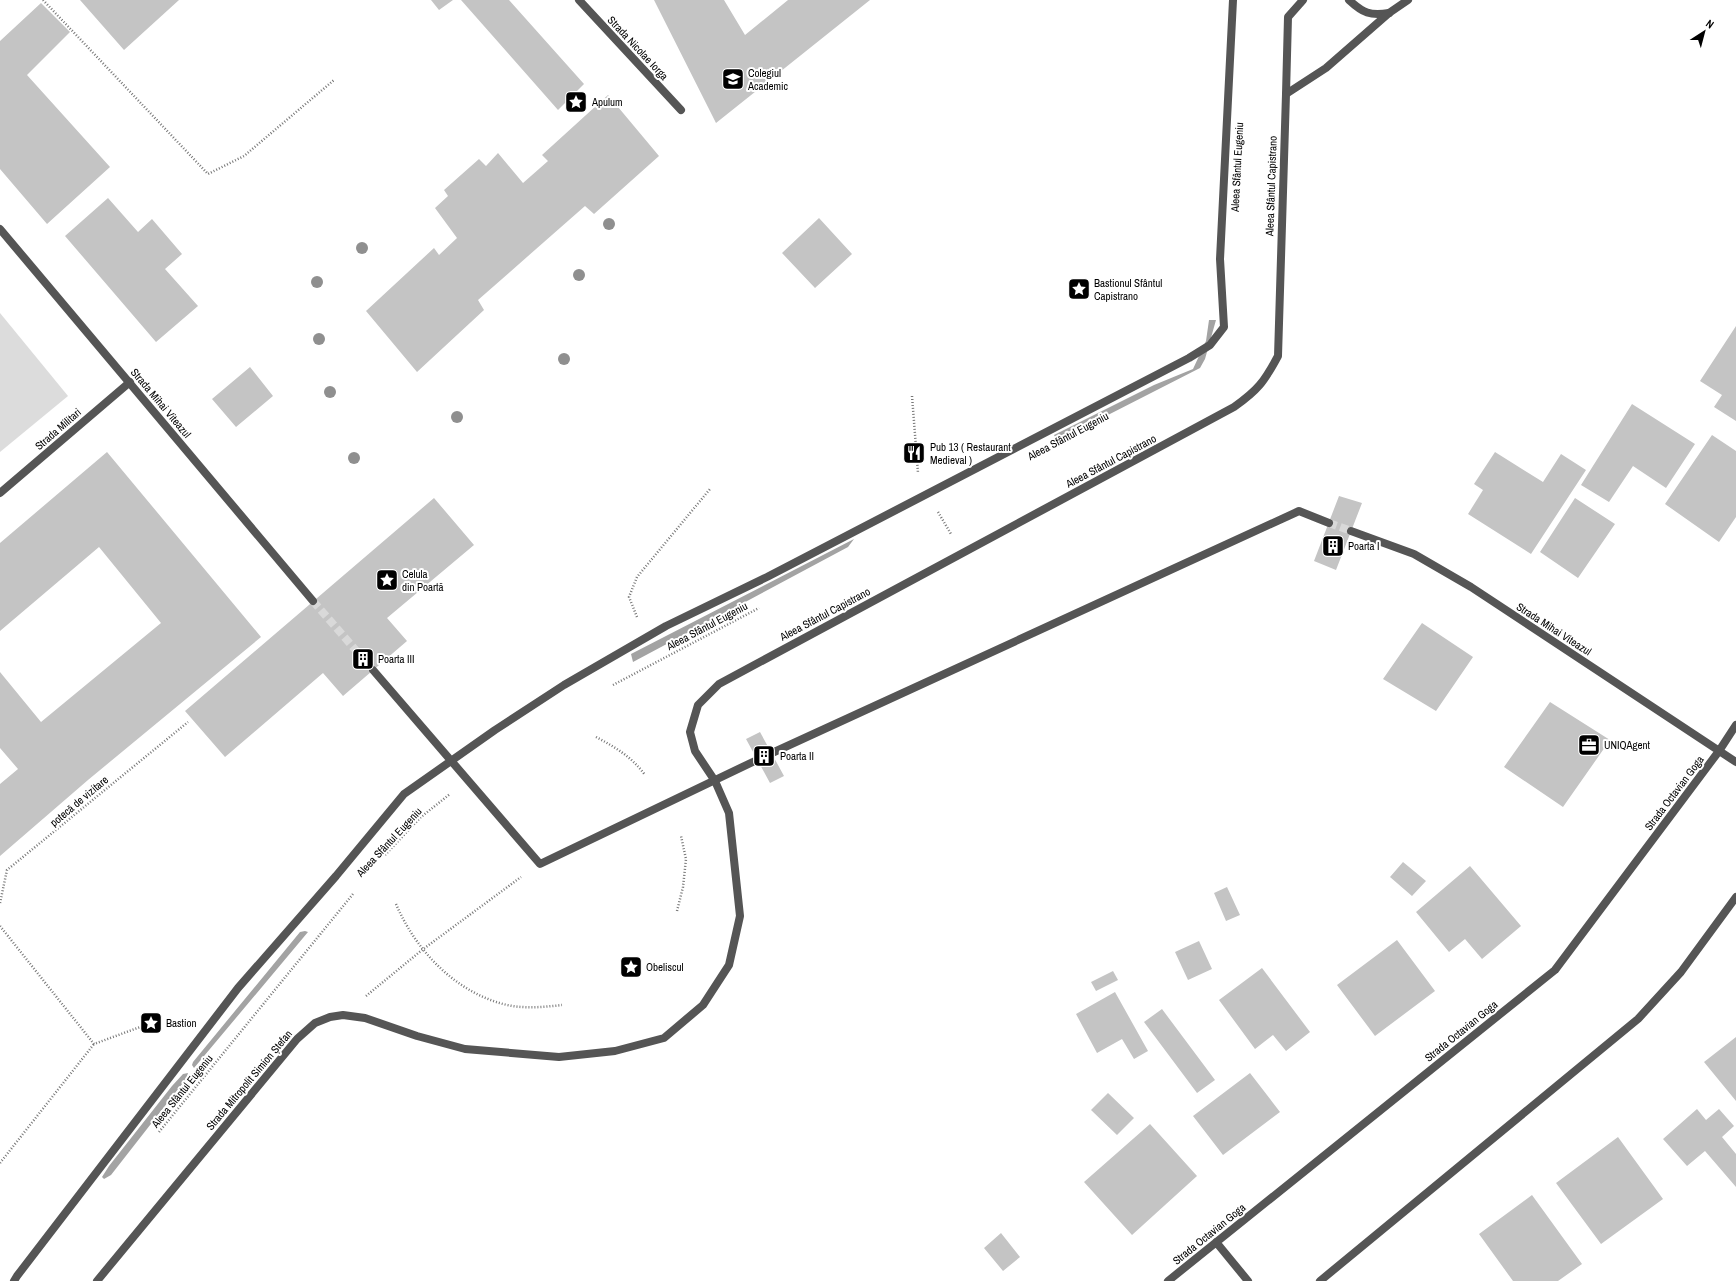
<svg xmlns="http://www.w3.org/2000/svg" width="1736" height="1281" viewBox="0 0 1736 1281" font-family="'Archivo Narrow',sans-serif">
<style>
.green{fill:#dcdcdc}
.water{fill:#a3a3a3}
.building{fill:#c4c4c4}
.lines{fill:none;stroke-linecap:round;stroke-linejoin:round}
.pedestrian-tunnel{stroke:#d9d9d9;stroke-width:8;stroke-dasharray:8 4;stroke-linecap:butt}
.path{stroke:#777;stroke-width:2.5;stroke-dasharray:1 2;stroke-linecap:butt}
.service{stroke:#555;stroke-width:8}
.pedestrian{stroke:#555;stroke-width:8}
.minor{stroke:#555;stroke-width:8}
.tertiary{stroke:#555;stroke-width:8}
.tree{fill:#8f8f8f}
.labels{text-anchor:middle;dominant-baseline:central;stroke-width:4;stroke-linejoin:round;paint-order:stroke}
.street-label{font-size:11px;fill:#000;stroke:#fff}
.poi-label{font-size:11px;fill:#000;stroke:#fff;text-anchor:start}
</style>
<rect width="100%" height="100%" fill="#fff"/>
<path class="green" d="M0 313 68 396 0 452Z"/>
<path class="water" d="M1209 320H1216L1205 359 1200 368 1057 441 1054 435 1154 385 1193 369 1206 341Z
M854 539 848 547 633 662 631 654Z
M305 931 308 932 194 1068 192 1065 193 1062 300 932Z
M188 1073 186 1079 111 1175 104 1179 102 1177 109 1166 172 1086 183 1074Z"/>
<path class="building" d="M80 0H179L124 50Z
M431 0H453L439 10Z
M461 0H509L584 84 558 110Z
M654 0H724L745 35 788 0H870L716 123Z
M41 3 70 32 27 75 110 167 47 224 0 169V41Z
M608 95 659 156 594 214 585 206 478 300 484 310 417 372 366 311 434 248 439 255 457 238 435 208 448 196 444 190 479 159 486 166 498 153 523 183 548 161 542 155Z
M108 198 138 232 152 219 182 254 165 269 198 306 156 342 65 236Z
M819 218 852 254 815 288 782 253Z
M1736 326V421L1714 407 1722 395 1700 381Z
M250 367 273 396 236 427 212 399Z
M1632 404 1695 444 1666 488 1633 466 1609 502 1581 485Z
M1712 435 1736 451V517L1719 542 1665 504Z
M107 452 261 637 88 780 0 856V784L18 769 0 748V672L41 722 161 623 99 547 0 631V543Z
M1495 452 1543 482 1561 454 1586 470 1531 554 1468 514 1483 490 1474 484Z
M1339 496 1362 503 1336 570 1314 561Z
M434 498 474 545 387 618 407 641 343 696 323 673 225 757 185 711Z
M1575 498 1615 524 1578 578 1540 552Z
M1422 623 1473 657 1436 711 1383 679Z
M1550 702 1610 740 1563 807 1504 767Z
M760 732 784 776 770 783 746 739Z
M1403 862 1426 881 1412 896 1390 877Z
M1470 866 1521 926 1482 959 1465 939 1449 952 1416 912Z
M1227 887 1240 915 1226 921 1214 893Z
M1397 940 1435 991 1375 1036 1337 985Z
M1199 941 1212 969 1188 980 1175 952Z
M1262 968 1310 1032 1286 1051 1273 1035 1255 1049 1219 1000Z
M1113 971 1118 980 1096 991 1091 982Z
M1115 992 1148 1051 1134 1059 1122 1039 1097 1053 1076 1014Z
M1162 1009 1215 1080 1197 1093 1144 1022Z
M1736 1037V1101L1704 1062Z
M1250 1073 1280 1112 1223 1155 1193 1116Z
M1108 1093 1134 1118 1117 1135 1091 1110Z
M1697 1109 1706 1120 1719 1109 1734 1126 1722 1137 1736 1154V1187L1705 1151 1687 1166 1663 1139Z
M1150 1124 1197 1176 1132 1235 1084 1182Z
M1618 1137 1663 1199 1601 1244 1556 1183Z
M1532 1195 1582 1264 1558 1281H1513L1479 1234Z
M1001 1233 1020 1257 1003 1271 984 1248Z"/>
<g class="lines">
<path class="pedestrian-tunnel" d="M1329 523 1351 531
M313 601 373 670
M757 760 772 753"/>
<path class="path" d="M43 0 208 174 244 156 334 80
M912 396 918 473
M938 512 951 534
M637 617 629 597 637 577 710 489
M613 685 759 608
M596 737C615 747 632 757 645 775
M385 855 421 817 450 794
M0 903 7 870 188 722
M396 904C416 951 456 993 507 1005 526 1009 544 1007 562 1005
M677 911 683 887 686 859 681 836
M0 926 94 1044 151 1023
M366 996 422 950 521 877
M159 1132 353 894
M0 1163 94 1044"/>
<path class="service" d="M1349 0C1363 13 1370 16 1389 13
M1286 94 1288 17 1303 0"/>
<path class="pedestrian" d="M0 229 313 601
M373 670 540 864 757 760
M772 753 1299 511 1329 523
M14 1281 17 1276 238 988 336 876 404 794 495 730 564 685 666 626 767 577 1189 358 1210 345 1224 327 1220 259 1233 0"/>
<path class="minor" d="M579 0 681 110
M0 493 130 382
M1351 531 1414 554 1471 587 1736 762
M1216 1242 1248 1281
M97 1281 297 1039 315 1023 330 1017 343 1015 365 1018 417 1036 465 1049 559 1057 615 1051 664 1038 703 1005 729 965 740 916 729 813 715 781 695 751 690 732 698 705 719 684 1234 407C1258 390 1264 382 1278 356L1286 94 1326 68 1389 13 1408 0
M1168 1281 1555 970 1719 751 1736 725"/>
<path class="tertiary" d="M1320 1281 1638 1019 1681 972 1736 897"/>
</g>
<g class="tree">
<circle cx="609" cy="224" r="6"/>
<circle cx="362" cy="248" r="6"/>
<circle cx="579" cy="275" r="6"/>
<circle cx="317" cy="282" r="6"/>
<circle cx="319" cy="339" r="6"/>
<circle cx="564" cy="359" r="6"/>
<circle cx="330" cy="392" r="6"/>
<circle cx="457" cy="417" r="6"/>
<circle cx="354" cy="458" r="6"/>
</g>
<defs>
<g id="university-square" transform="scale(1.15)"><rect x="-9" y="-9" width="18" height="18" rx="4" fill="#000" stroke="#fff"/><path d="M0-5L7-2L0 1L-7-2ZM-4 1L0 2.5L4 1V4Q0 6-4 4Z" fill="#fff"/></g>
<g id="sight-square" transform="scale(1.15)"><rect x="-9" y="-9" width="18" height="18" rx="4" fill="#000" stroke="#fff"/><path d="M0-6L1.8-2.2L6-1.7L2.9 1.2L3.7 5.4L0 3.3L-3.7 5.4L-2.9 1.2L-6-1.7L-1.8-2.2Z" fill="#fff"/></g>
<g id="restaurant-square" transform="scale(1.15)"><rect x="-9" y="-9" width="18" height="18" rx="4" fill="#000" stroke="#fff"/><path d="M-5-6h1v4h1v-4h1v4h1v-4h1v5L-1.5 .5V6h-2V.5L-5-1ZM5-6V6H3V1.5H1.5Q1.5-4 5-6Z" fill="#fff"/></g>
<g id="building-square" transform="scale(1.15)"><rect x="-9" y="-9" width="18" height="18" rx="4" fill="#000" stroke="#fff"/><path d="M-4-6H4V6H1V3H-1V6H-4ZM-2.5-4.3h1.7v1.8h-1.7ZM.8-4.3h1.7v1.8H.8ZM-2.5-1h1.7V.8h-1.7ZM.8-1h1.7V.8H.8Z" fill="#fff"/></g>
<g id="office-square" transform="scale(1.15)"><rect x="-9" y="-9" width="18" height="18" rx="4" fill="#000" stroke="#fff"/><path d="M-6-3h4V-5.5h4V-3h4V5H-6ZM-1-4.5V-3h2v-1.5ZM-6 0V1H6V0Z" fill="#fff"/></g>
</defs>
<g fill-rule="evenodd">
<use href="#university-square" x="733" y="79"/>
<use href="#sight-square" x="576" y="102"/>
<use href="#sight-square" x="1079" y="289"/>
<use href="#restaurant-square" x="914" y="453"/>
<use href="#building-square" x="1333" y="546"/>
<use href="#sight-square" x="387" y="580"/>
<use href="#building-square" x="363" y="659"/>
<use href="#office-square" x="1589" y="745"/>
<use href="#building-square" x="764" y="756"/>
<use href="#sight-square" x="631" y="967"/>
<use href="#sight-square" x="151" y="1023"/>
</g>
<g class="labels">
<g class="street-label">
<text transform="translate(638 48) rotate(47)">Strada Nicolae Iorga</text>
<text transform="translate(1237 167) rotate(-87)">Aleea Sfântul Eugeniu</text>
<text transform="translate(1271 186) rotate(-88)">Aleea Sfântul Capistrano</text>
<text transform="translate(161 403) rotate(50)">Strada Mihai Viteazul</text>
<text transform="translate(58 429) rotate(-41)">Strada Militari</text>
<text transform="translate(1068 436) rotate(-28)">Aleea Sfântul Eugeniu</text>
<text transform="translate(1111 461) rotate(-28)">Aleea Sfântul Capistrano</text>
<text transform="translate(825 614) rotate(-28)">Aleea Sfântul Capistrano</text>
<text transform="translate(707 626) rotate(-28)">Aleea Sfântul Eugeniu</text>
<text transform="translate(1554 629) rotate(33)">Strada Mihai Viteazul</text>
<text transform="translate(1674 793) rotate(-53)">Strada Octavian Goga</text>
<text transform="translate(79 801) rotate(-40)">potecă de vizitare</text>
<text transform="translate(389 842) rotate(-47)">Aleea Sfântul Eugeniu</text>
<text transform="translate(1461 1031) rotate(-39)">Strada Octavian Goga</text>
<text transform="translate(249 1080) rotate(-50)">Strada Mitropolit Simion Ștefan</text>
<text transform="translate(182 1091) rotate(-51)">Aleea Sfântul Eugeniu</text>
<text transform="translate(1209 1234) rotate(-39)">Strada Octavian Goga</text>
</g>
<g class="poi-label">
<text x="748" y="73">Colegiul<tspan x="748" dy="13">Academic</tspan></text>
<text x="592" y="102">Apulum</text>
<text x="1094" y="283">Bastionul Sfântul<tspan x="1094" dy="13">Capistrano</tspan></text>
<text x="930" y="447">Pub 13 ( Restaurant<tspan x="930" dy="13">Medieval )</tspan></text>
<text x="1348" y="546">Poarta I</text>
<text x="402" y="574">Celula<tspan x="402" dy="13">din Poartă</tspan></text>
<text x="378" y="659">Poarta III</text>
<text x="1604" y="745">UNIQAgent</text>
<text x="780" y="756">Poarta II</text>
<text x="646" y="967">Obeliscul</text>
<text x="166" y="1023">Bastion</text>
</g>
</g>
<g transform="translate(1704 32) rotate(36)" stroke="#ffffff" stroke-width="3" paint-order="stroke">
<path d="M0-3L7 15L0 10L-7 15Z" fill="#000000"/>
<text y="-6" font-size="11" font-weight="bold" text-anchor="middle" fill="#000000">N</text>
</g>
</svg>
